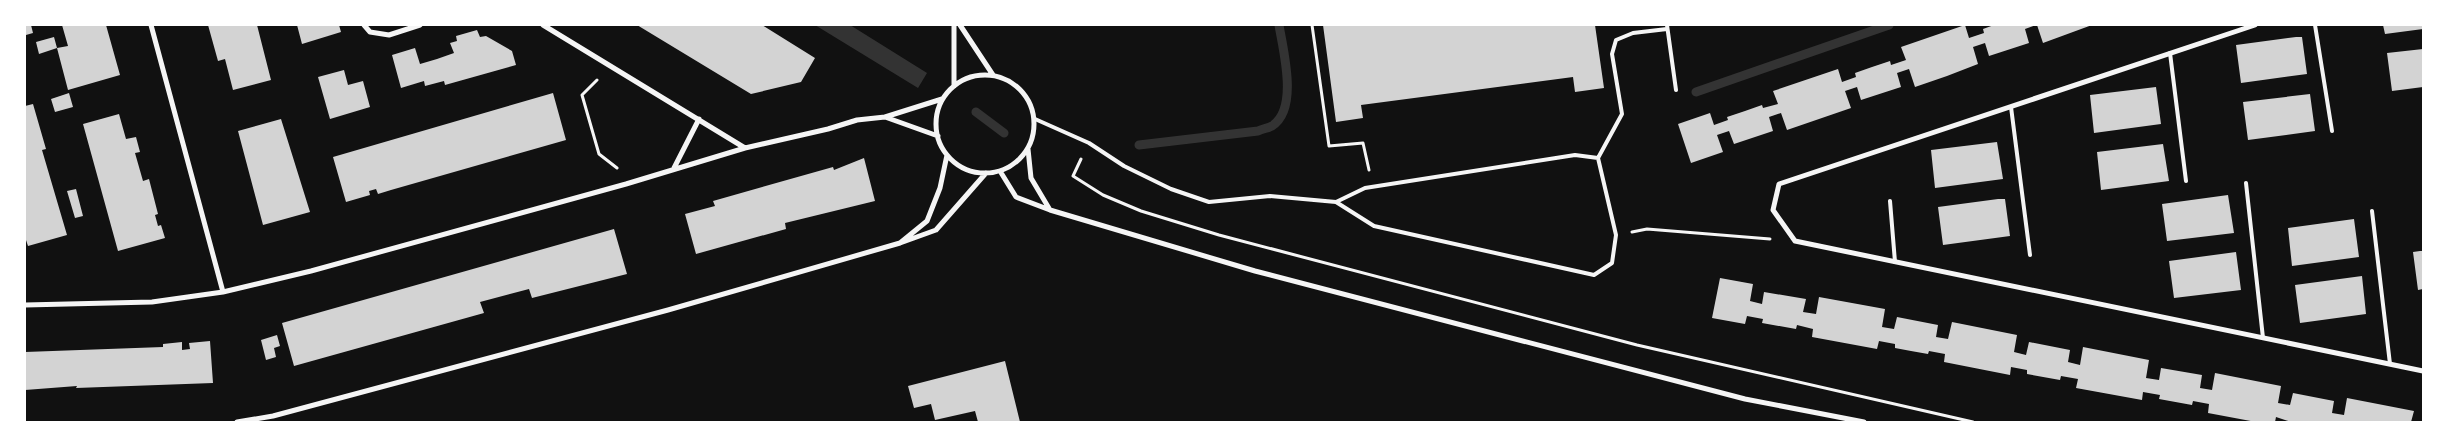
<svg xmlns="http://www.w3.org/2000/svg" width="2448" height="447" viewBox="0 0 2448 447" font-family="'Fira Sans Condensed',sans-serif">
<style>
.water{fill:#333}
.lines{fill:none;stroke-linecap:round;stroke-linejoin:round}
.stream{stroke:#333;stroke-width:9}
.building{fill:#d3d3d3}
.path{stroke:#f5f5f5;stroke-width:3}
.service{stroke:#f5f5f5;stroke-width:4}
.minor{stroke:#f5f5f5;stroke-width:5}
</style>
<rect width="100%" height="100%" fill="#111"/>
<path class="water" d="M815 25H850L927 73 918 88Z"/>
<g class="lines">
<path class="stream" d="M1696 92 1889 25
M976 112 1004 133
M1139 145 1258 131C1262 129 1268 128 1272 126 1299 109 1283 50 1279 25"/>
</g>
<path class="building" d="M25 25H31L33 33 26 35Z
M62 25H106L120 75 68 90 57 48 39 54 36 42 54 37 57 48 68 46Z
M208 25H257L271 80 233 90 225 59 218 61Z
M297 25H339L341 32 302 44Z
M637 25H762L815 58 801 82 751 94Z
M1323 25H1595L1604 88 1575 92 1573 77 1361 105 1363 118 1336 122Z
M1965 25 1969 38 1984 33 1983 29 1994 25H2036L2025 29 2029 43 1989 56 1985 43 1973 47 1978 64 1947 76 1915 87 1909 69 1897 73 1901 87 1861 100 1857 87 1845 91 1851 108 1787 130 1781 113 1769 117 1773 131 1734 144 1729 131 1717 135 1723 152 1691 163 1678 124 1710 113 1714 125 1728 120 1727 117 1745 111 1762 105 1763 108 1778 104 1773 91 1838 69 1842 82 1856 77 1855 73 1872 67 1890 61 1891 65 1906 60 1901 47Z
M2037 25H2092L2043 43Z
M2383 25H2423V29L2385 34Z
M477 30 480 37 486 36 512 51 516 65 445 85 444 81 425 86 424 81 401 88 392 55 415 48 420 64 437 59 454 53 450 43 457 41 456 36Z
M2296 37H2302L2307 74 2241 83 2236 45Z
M2423 49V87L2392 91 2387 53Z
M344 70 348 85 363 81 370 107 330 119 318 77Z
M2156 87 2161 124 2094 133 2090 95Z
M69 93 73 107 55 112 51 99Z
M553 93 566 140 391 190 378 194 376 189 369 191 370 195 346 202 333 157Z
M2310 94 2315 131 2248 140 2243 102Z
M33 104 46 149 42 150 67 235 28 246 25 237V106Z
M119 114 126 139 136 137 140 152 135 153 143 181 149 179 158 214 155 215 158 226 161 225 165 238 118 251 83 124Z
M281 119 310 212 263 225 238 131Z
M1997 142 2003 179 1935 188 1931 150Z
M2163 144 2169 181 2101 190 2097 152Z
M864 158 875 201 785 223 786 229 696 254 685 214 715 206 713 201 833 167 834 170Z
M76 189 83 216 75 218 67 191Z
M2228 195 2234 233 2167 241 2162 204Z
M1998 199H2005L2010 236 1943 245 1938 207Z
M2354 219 2359 257 2292 266 2288 228Z
M614 229 627 274 532 298 529 289 480 302 484 313 294 366 282 323Z
M2420 251H2423V289L2418 290 2413 252Z
M2236 252 2241 290 2174 298 2169 261Z
M2362 276 2366 314 2300 323 2295 285Z
M1720 278 1753 284 1750 301 1762 304 1764 292 1806 299 1803 312 1816 314 1819 297 1885 309 1882 327 1894 329 1897 317 1938 325 1936 337 1948 339 1952 322 2017 335 2014 352 2026 355 2029 342 2070 350 2068 362 2080 365 2083 347 2149 360 2146 378 2159 380 2161 368 2202 375 2200 388 2212 390 2215 373 2281 386 2278 403 2290 405 2293 393 2334 401 2332 413 2344 415 2347 398 2414 411 2411 422H2291L2276 417 2275 422H2256L2208 413 2209 404 2193 401 2192 405 2159 399 2160 395 2143 392 2142 400 2076 388 2078 379 2061 376 2060 380 2027 374V370L2011 367 2010 375 1944 362 1945 354 1929 351 1928 354 1911 351 1895 348V344L1879 341 1877 349 1812 337 1813 329 1797 325 1796 329 1762 323 1763 319 1747 316 1745 324 1712 318Z
M277 335 280 346 274 348 276 357 266 360 261 340Z
M210 341 213 383 76 388 77 386 25 390V352L163 347V344L182 342V350L190 349 189 343Z
M1005 361 1020 422H978L975 411 935 420 931 404 914 408 908 386Z"/>
<g class="lines">
<path class="path" d="M1312 25 1329 146 1363 143 1369 170
M597 80 582 95 599 154 617 168
M1081 159 1073 176 1103 195 1141 211 1219 235 1637 345 1973 422
M1632 232 1647 229 1770 239"/>
<path class="service" d="M1667 25 1676 90
M2315 25 2332 131
M2170 53 2186 181
M2011 107 2030 255
M1035 119 1089 143 1124 166 1171 189 1209 202 1270 196 1336 202
M1598 158 1616 235 1612 263 1594 275 1374 226 1336 202 1365 188 1575 155 1598 158 1622 114 1612 54 1616 40 1633 33 1667 29
M2246 183 2263 338
M1890 201 1895 262
M2372 211 2390 364"/>
<path class="minor" d="M151 25 223 292
M364 25 370 32 389 35 420 25
M543 25 745 148
M960 25 993 75
M2255 25 1779 184 1773 210 1795 241 2423 371
M936 124a49 49 0 1 1 98 0a49 49 0 1 1-98 0Z
M954 86V25
M938 136 885 117 942 99
M947 155 940 188 927 221 900 243 936 230 986 173
M674 168 699 119
M1000 171 1016 197 1050 210 1031 178 1028 149
M1050 210 1255 271 1745 399 1864 422
M25 305 152 302 223 292 311 271 626 184 745 148 828 129 857 120 885 117
M237 422 273 416 668 310 900 243"/>
</g>
<rect width="2448" height="447" fill="none" stroke="#ffffff" stroke-width="52"/>
</svg>
